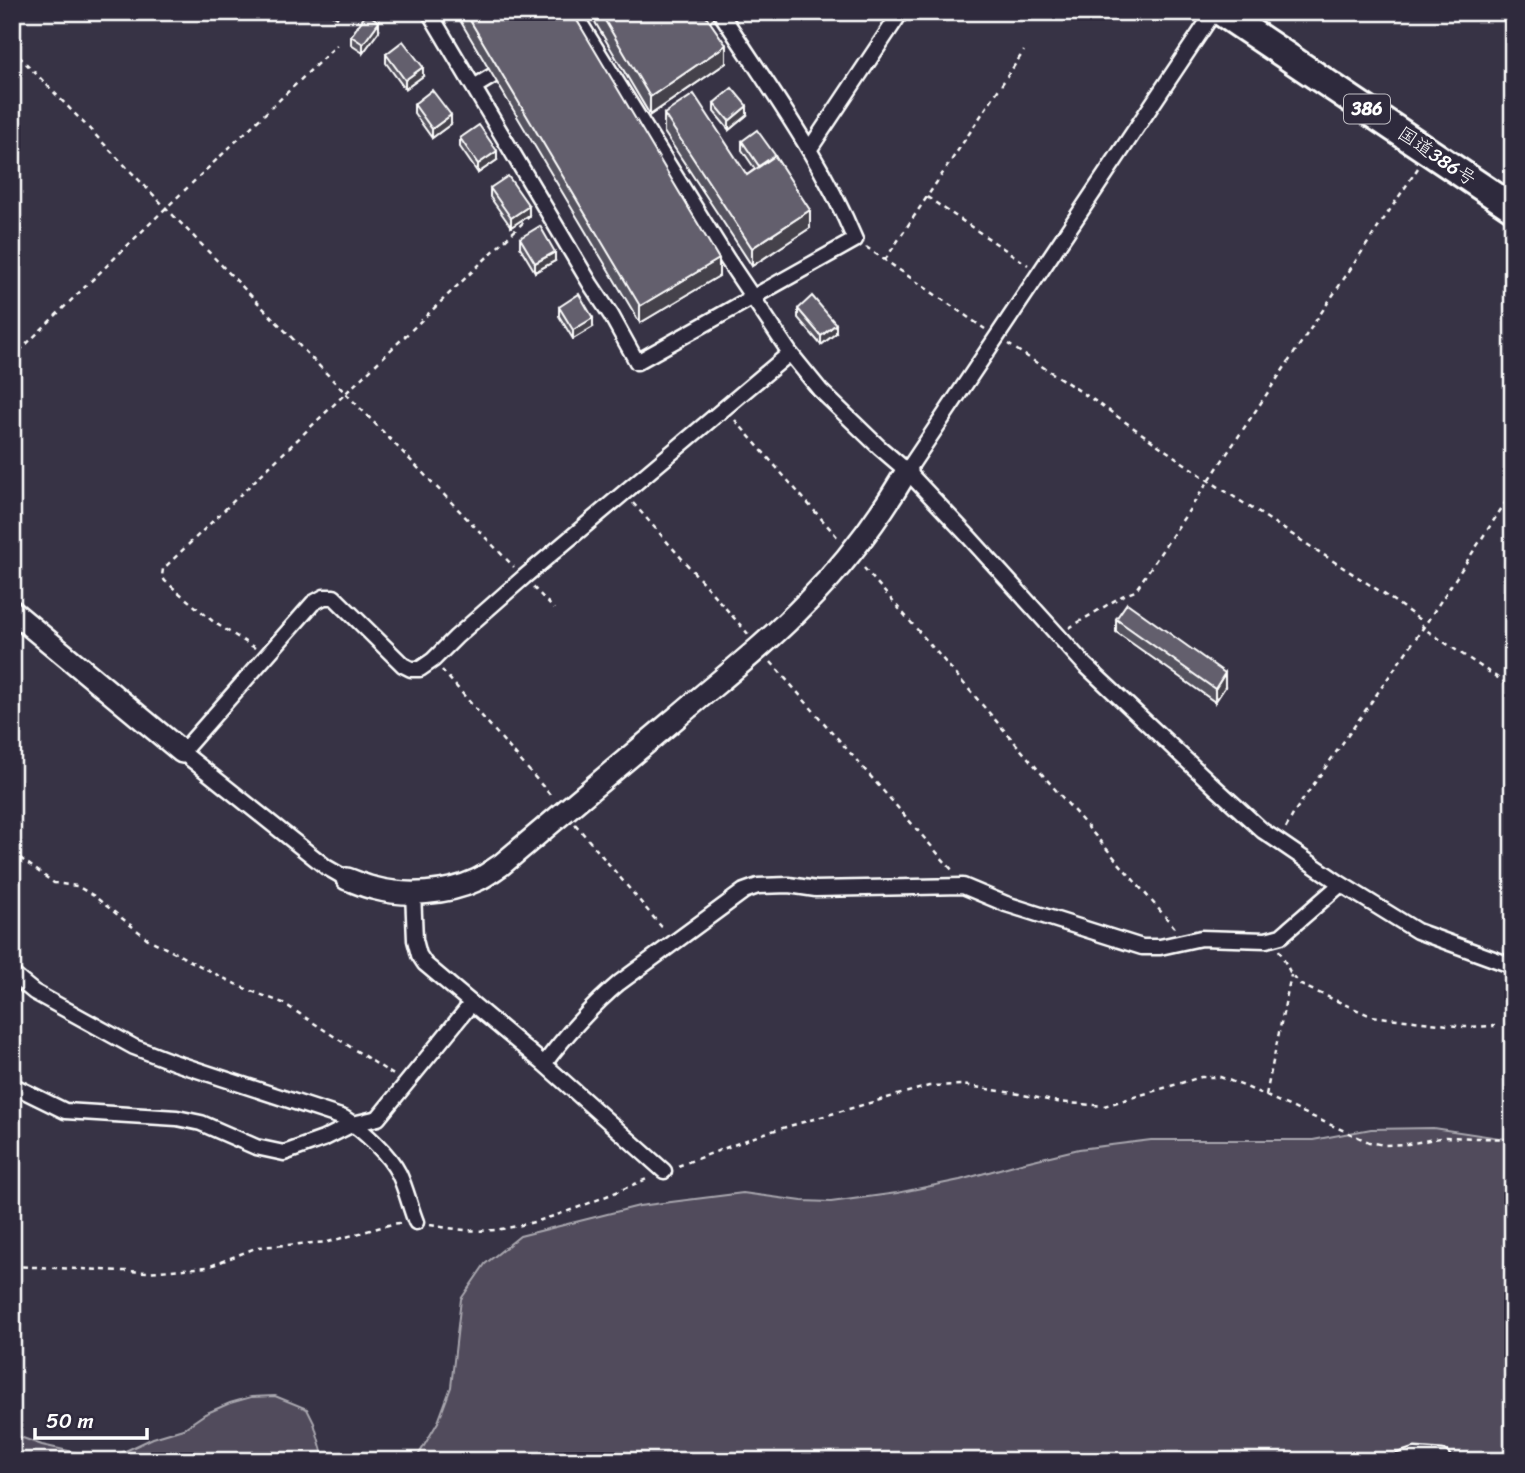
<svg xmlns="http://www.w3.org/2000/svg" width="1525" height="1473" viewBox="0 0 1525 1473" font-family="Sriracha,'Klee One',sans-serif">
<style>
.green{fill:#514c5c;stroke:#a8a6ae;stroke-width:2}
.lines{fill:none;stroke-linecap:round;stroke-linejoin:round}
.street-casing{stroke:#fff;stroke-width:19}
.secondary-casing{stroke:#fff;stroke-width:26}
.highway-casing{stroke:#fff;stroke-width:32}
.path{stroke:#fff;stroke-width:2.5;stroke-dasharray:5 5;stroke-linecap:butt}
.street{stroke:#2f2a3d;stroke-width:14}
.secondary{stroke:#2f2a3d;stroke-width:21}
.highway{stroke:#2f2a3d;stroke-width:26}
.wall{fill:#55525e;stroke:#fff;stroke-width:2}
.shaded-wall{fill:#45424c;stroke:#fff;stroke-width:2}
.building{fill:#635f6d;stroke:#fff;stroke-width:2}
.labels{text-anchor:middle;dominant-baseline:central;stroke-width:6;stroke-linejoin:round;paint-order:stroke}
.shield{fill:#2f2a3d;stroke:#c1bfc5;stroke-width:2}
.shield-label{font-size:18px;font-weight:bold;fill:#fff}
.street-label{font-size:19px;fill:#fff;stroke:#2f2a3d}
</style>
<rect width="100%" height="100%" fill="#373345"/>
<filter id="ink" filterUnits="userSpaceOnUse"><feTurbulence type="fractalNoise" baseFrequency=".0143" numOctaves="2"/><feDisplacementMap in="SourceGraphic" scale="14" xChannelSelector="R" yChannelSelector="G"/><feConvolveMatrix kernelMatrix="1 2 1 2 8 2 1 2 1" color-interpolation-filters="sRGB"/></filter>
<g filter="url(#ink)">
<path class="green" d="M1433 1128 1513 1140V1461H415L438 1422 451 1387 461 1299 485 1264 520 1236 639 1206 743 1193 802 1201 831 1202 897 1193 960 1180 1021 1163 1079 1149 1151 1140H1313L1371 1129Z
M275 1396 307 1409 314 1423 324 1458 328 1461H12V1434L42 1445 95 1457 117 1455 153 1438 183 1429 205 1414 230 1403 251 1397Z"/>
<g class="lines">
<g class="street-casing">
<path id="street" d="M429 12 591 285 611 315 637 362 855 240C821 158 768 86 720 12
M573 12 727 259 790 353 820 390 879 447 907 471 970 538 1084 664 1217 789 1263 831 1278 841 1341 884 1417 931 1513 966
M474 87 509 66
M809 150 901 12
M907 471 1214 12
M347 879 326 867 182 752 313 603 324 597H334L403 665 411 669H420L433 660 456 637 524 577 790 353
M413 892 415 940 419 955 425 964 544 1064 664 1171
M12 974 34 992 134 1047 173 1062 344 1118C363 1130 389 1154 399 1174 406 1189 410 1207 416 1222
M544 1064C564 1037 593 1005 619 983L744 891 758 886 789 885 816 889 963 886 1006 904 1142 947H1160L1201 938 1266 940 1281 936 1341 884
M12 1085 65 1111 177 1118 201 1123 256 1147 284 1153 323 1139 353 1124 378 1118 471 1004
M1400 1461 1415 1456 1442 1458 1444 1461"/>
</g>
<g class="secondary-casing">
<path id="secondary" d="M12 611 182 752
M347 879C356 882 364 886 373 888 406 897 447 894 477 880 486 876 493 870 501 865 559 816 617 767 676 718 720 680 767 644 807 602 846 563 879 518 907 471"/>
</g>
<g class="highway-casing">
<path id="highway" d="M1221 12 1513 208"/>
</g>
<path class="path" d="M12 49 514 567
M927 197 1028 265
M866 247 985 329
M885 260 1024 51
M1008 344 1101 405 1208 480 1384 594 1420 620 1423 628 1513 688
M12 358 166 208 337 45
M735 420 839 539
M633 503 749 635
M864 568 1175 928
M533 587 554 609
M1069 628 1122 596 1135 591 1418 168
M255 648 215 623 165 581 162 576 163 569 532 214
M771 662 953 871
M442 670 552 797
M575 824 665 931
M1286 828 1295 811 1423 628 1513 491
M12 852 54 883 77 886 94 896 148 939 241 987 283 1003 395 1076
M1279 950 1291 974 1301 985 1371 1016 1465 1027 1495 1026
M1266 1095 1291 975
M678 1166 765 1133 929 1086 962 1085 1019 1094 1057 1102 1104 1106 1201 1077H1220L1244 1086 1369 1142 1385 1145 1408 1144 1445 1137 1513 1139
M430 1225C453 1229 478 1233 501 1229 552 1221 602 1198 649 1178
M12 1266 147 1272 208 1267 258 1247 328 1242 392 1224 400 1223"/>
<use href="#street" class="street"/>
<use href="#secondary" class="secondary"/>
<use href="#highway" class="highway"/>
</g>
<path class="wall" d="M328 12H340L337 18Z
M455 12H572L719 276 640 323Z
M589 12H714V18L710 22 726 63 650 115Z
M379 31 363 53 351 45V36Z
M386 54 423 76 405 89 386 63Z
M714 103 747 115 729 130 714 112Z
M414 104 451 124 432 138 414 113Z
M664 114 747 175 755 169 742 150V141L775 156 810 228 752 266 664 132Z
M460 138 497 160 478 173 460 147Z
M490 188 529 215 511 227 490 197Z
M520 238 555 261 535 272 520 247Z
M559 307 593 327 573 339 559 316Z
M798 309 836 333 821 345 798 318Z
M1116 619 1225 687 1215 702 1116 632Z"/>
<path class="shaded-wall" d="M701 12H714V18L701 27Z
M379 22V31L363 53V44Z
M726 45V63L650 115V97Z
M423 67V76L405 89V80Z
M747 106V115L729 130V121Z
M451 115V124L432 138V129Z
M497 151V160L478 173V164Z
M529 206V215L511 227V218Z
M810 210V228L752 266V248Z
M555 252V261L535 272V263Z
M719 259V276L640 323V306Z
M593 318V327L573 339V330Z
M836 324V333L821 345V336Z
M1225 673V687L1215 702V689Z"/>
<path class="building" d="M465 12H572L719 259 640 306Z
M600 12H703L726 45 650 97Z
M367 13 379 22 363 44 351 36Z
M403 41 423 67 405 80 386 54Z
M732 88 747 106 729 121 714 103Z
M432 90 451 115 432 129 414 104Z
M694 94 747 175 775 156 810 210 752 248 664 114Z
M479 125 497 151 478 164 460 138Z
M757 130 775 155 759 166 742 141Z
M508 176 529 206 511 218 490 188Z
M540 226 555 252 535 263 520 238Z
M579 294 593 318 573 330 559 307Z
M812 296 836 324 821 336 798 309Z
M1127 603 1225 673 1215 689 1116 619Z"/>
</g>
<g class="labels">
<rect class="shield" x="1344" y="94.5" width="46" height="29" rx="5"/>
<g class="shield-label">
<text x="1367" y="109">386</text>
</g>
<g class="street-label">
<text transform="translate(1437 156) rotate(34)">国道386号</text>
</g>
</g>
<rect width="1525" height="1473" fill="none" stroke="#2f2a3d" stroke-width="42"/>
<rect x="21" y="21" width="1483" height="1431" fill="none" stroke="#fff" stroke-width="2.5" filter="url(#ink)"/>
<path d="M35 1428v10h112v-10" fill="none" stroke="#ffffff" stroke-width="3.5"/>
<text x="46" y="1428" font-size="21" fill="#ffffff" stroke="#2f2a3d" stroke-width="5" paint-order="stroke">50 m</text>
</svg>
